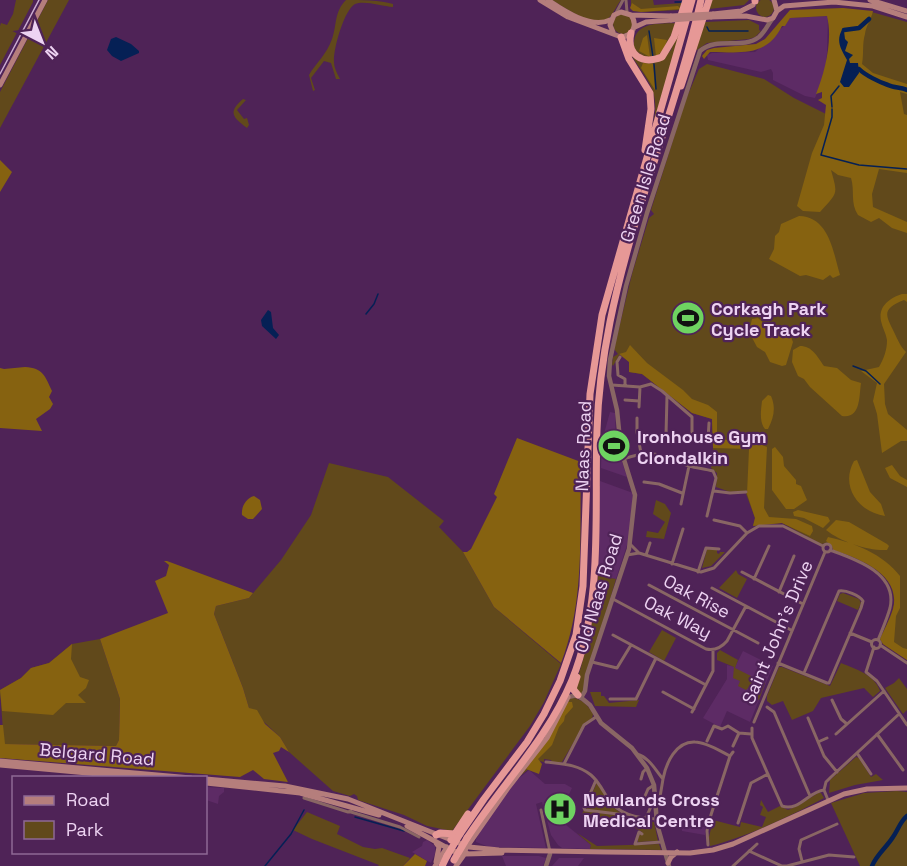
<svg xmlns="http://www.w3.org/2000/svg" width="907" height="866" viewBox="0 0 907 866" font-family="'Space Grotesk',sans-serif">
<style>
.built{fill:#5d2b65}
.green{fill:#61491b}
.forest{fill:#866210}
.water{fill:#052055}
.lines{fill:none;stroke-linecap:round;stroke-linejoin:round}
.stream{stroke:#052055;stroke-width:1.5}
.river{stroke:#052055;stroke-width:4.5}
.minor{stroke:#896664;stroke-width:3}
.tertiary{stroke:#896664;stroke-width:4.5}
.secondary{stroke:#b57e7c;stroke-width:5}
.trunk{stroke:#e69896;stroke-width:7}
.tram{stroke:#cbadd1;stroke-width:1.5}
.secondary-bridge{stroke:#b57e7c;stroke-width:5}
.trunk-bridge{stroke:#e69896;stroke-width:7}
.labels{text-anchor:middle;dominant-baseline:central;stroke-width:4.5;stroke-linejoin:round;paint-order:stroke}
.street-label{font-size:18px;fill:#edd3f2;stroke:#4f2357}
.poi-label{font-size:18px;font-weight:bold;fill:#edd3f2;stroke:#4f2357;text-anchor:start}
</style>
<rect width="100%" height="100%" fill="#4f2357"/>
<path class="built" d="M828 16 827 52 825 74 815 98 805 96 773 80V73L771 69 761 72 708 60 707 55 712 53 755 52 785 25 790 18Z
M610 412 615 413 616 443 627 477 601 468 602 441Z
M600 481 633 493 629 539 616 579 598 576Z
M743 651 773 666 750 722 727 711 720 727 703 718 727 679V665L735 667Z
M529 770 545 784H565L572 788 564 805 575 810 576 815 566 825 591 845 590 849 562 848 558 845 551 835 542 802 536 804 546 848 489 847 476 842V839L485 821 516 781Z
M206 787 224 788V792L219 796 218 804 206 800Z
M682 825 706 827 705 835 682 831Z
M427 840 435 846V854L431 863 412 852 422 846 423 842Z
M502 856H539L546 858 543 866H506Z
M559 858H584L578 866H552Z"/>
<path class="green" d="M756 8a9 9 0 1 1 18 0a9 9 0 1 1-18 0Z
M16 0H33V2L0 65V26L1 23 7 25 13 14Z
M48 0H69L0 128V92Z
M346 0C361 0 380 0 393 4V7C382 6 364 0 355 4 344 10 333 50 334 62 334 68 338 75 340 79H336L331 63 324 61 311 78 315 90 313 91 309 75C316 63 327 54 332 39 337 25 334 12 346 0Z
M552 0H621C616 6 613 16 606 20 592 27 564 7 552 0Z
M631 0H653L654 5 682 3 680 10 641 12 631 9Z
M712 0H749L744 5 709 9Z
M868 11 907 22V660L883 644 880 639C884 630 890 619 893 609 902 574 858 558 833 550L832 546 828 543 821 544 782 523 753 526 755 518 745 491 730 492 716 487 717 473 711 468 713 448 712 419 692 413 642 374 629 372V362L620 354 613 366 612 364 613 357 618 354 614 349 632 274 649 218 654 214 651 210 686 99 699 69 707 64 764 79 794 98 828 115Z
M613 24a10 10 0 1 1 20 0a10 10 0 1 1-20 0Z
M749 20 759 25V30L761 31 755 37 749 39 707 43 694 52 705 22Z
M681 22H683L653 125C661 90 647 81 630 53L634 55 664 57 671 50Z
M677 23 662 54C649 59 641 58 632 46H634C633 21 659 24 677 23Z
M243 99 246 100 237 110 244 119 247 118 249 125 247 128C232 117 228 112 243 99Z
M329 463 388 477 444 521 439 527 463 552 494 607 561 664 544 702 530 726 452 831 427 826 404 815 358 800 357 796 354 794 350 796 333 791 289 752 280 737 249 708 243 688 214 614 216 606 249 598 281 560 311 515Z
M656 500 665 504 671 513 664 539 646 537 647 531 658 533 665 522 653 514Z
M707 549 717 550V553L719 554 720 552H725L711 566 702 568Z
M736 570 738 574 747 579 737 598 719 588Z
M598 576 616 579 582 696 575 687C587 648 595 616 598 576Z
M843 593 859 599 861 603 858 610 837 601 840 594Z
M662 630 676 638 664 661 649 652Z
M100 639 120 699 119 740 116 746 4 744 0 690 21 678 31 668 49 663 72 644Z
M720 650 738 660 735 668 765 683 759 700 750 696 749 687 746 690 738 686 740 681 733 678 734 667 717 660V653Z
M841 663C856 669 875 675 880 691L873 697 864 688 821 698 813 711 792 720 783 701 772 705 767 701V696L779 667H782L830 686Z
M899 678 907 689V710L903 714 885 688 894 683Z
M590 692H601V696H604L609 703 639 700 636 707 595 706Z
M572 697C583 700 588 705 593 714L592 719 585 723 562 762H552L551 760 544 759V762L539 761 520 776 547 738 568 699Z
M856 757 859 758 871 777 876 774 883 780 855 785 829 793 830 780Z
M597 782 613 807 622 814 588 810 586 808Z
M897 791 907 792V866H860L831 803 864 793Z
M818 793H821L824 798C791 816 746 837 710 846L709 837 713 820 740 827 741 822 762 827 766 817 760 815 763 807 760 805 761 800 768 812 780 806 788 810 799 805Z
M584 810 654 822 658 841 638 842V837L642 832 620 819 617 823 608 817 604 821 592 814 589 817 582 814Z
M307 812 340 826 337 834 363 847 375 849 382 848 410 858 403 866H378L379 865 312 839 293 830Z
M577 833 597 846 659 844 661 850 590 849 591 845Z"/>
<path class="forest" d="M632 3 641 9 678 6 681 9 641 12 633 11 630 8Z
M843 8 873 11C871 20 866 26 865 34 862 44 864 54 862 64L873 73 907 84V94L900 92 904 114 907 115V173L879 169 872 194 873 207 907 222V233L892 228 879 218 871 222 858 215C850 203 855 191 851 178L838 175 831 170C838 195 838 192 820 212L803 211 797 206 812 153 824 125 826 105 818 100 822 98V92L816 94C825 72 833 40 827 16L790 18 785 26H782C766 58 740 52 710 52L704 59 702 56 707 50 714 48 756 44 765 39 790 10Z
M647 35 650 57 639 51 643 38Z
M654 38 667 40 664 49 656 57Z
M643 63 653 64 655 90 641 68Z
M0 160 12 172 0 192Z
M799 216C829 217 833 251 840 275L833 278 830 275 823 280 806 275 800 276 769 259 774 249 775 236 779 232 781 224Z
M902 294H907V302L904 300C882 309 885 314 894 332 898 340 900 346 906 352L884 384 885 404 888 414 907 430V441H901L882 453 877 414 873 401 877 383 861 371 879 367C884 358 887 350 887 340 886 333 882 327 881 321 878 306 890 298 902 294Z
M758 318 770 329 782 330 791 337 793 342 786 365 782 366 770 362 765 352 757 347 749 332 752 319Z
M630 345 647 363 683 390 692 399 708 405 717 412V435L719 439 757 443 767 447 764 508 769 517 796 519 812 526 813 531 810 536 782 523 753 526 755 518 747 494 749 449 713 448 712 419 692 413 642 374 629 372V362L619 354 626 352Z
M800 346C812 346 817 356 824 366L837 368 851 380 861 383C859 396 861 419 842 416L810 387 804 379 798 376 792 362 793 350Z
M25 367C43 368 45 376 52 391L49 397 53 404 50 409 36 419 42 431 0 428V368L4 369Z
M768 395 771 396C776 407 774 418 768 429H765C759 422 761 410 762 401Z
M517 438 581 462C579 530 586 599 561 663L494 607 463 552H467L471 549 497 497 494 494Z
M775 447 783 457 784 466 796 480V484L801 486 807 500 794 509H786L772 490V449Z
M857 460 870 492 881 504 885 516C858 512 840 486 854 461Z
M892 465 900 476 907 480V487L890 478 885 468Z
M254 496 260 500 262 509 253 519H248L242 515C241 507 246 498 254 496Z
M798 510 828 517 830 521 823 528 804 518 794 516 793 512Z
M836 520 849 522 887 544 889 546 887 550C868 551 841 542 826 530Z
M828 537C855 543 883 554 900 576V608L896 616 894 642 903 648 907 649V660L883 644 880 639C884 630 890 619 893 609 902 574 858 558 833 550L832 546 826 541Z
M164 561H167L253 593 249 598 216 606 214 614 243 688 249 708 257 710 265 724 280 737 289 752 281 747 279 751 273 753 288 782 264 779 253 770 240 777 0 758V725H3L5 744 116 746 119 740 120 699 100 639 168 613 155 581 166 576 169 565Z
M72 644 71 659 80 677 89 680 86 688 78 695 86 703H66L53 715 2 711 0 690 21 678 31 668 49 663Z
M568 702H572L573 707 565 716 564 721 559 727 552 745 538 759 542 764 539 774 526 769Z
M415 854 427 861 425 866H403Z"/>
<path class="water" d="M843 28 848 30 844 31 845 39 848 42 845 51 853 55 849 59 850 63H858L859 73 849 87H844L840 82 847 60C841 49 835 41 843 28Z
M116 37 131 44 139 51V53L121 61 112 56 107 50 111 39Z
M268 310 271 312 273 328 279 335 276 339 262 326 261 320Z"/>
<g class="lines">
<path class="stream" d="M675 2H682
M707 27 709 31H748
M649 31 653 57
M654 64 656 89
M832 107 831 96 839 86
M832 109V117L821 155 859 165 907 169
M366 314 374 304 378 294
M853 366 866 371 880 384
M355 817 404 831
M265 866 291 834 304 810"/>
<path class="river" d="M844 30 859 28 869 19
M853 70 859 69C865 75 879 82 888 85 894 88 901 87 907 90
M872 866C877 854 886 848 893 837 898 830 900 822 907 816"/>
<path class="minor" d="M626 0 627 12
M616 13 623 0
M620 357 617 362 618 375 625 379V385
M612 385 640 387 651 384 662 391 692 417V436L695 438 705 441 708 440 709 423
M625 400 639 401
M639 407 640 387
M637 418V432L641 453
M666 435 667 396
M623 459C656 448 659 456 689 466 697 468 705 469 713 471L716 478 707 516
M644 482 659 484 682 493
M714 491 730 493 746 492
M681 504 689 466
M714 520 740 526 747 533
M823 548a4 4 0 1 1 8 0a4 4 0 1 1-8 0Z
M630 544 639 553 701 572 714 568 747 533 759 526H783L823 546
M830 550C855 559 898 573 890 608 887 619 882 630 878 640
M627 555 639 553
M646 555 650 543
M672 564 683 529
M698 572 706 548 719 549
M742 572 803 604
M754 579 769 546
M649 585 758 643
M712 588 791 630
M779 592 794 556
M613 599 706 649C715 651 721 648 727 641L746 606
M850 633 872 642
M613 635 706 685
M871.5 644a4.5 4.5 0 1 1 9 0a4.5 4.5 0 1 1-9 0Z
M880 645 907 663
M874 647 866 672 877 681 907 725
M592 662 617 668 631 645
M778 663 827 683H829L861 608 863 601C859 595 846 590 839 591L804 673
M663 692 694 709
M610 699H636L656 658
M832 700 841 719 847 724
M767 707 774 712 810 796
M692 712 713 671V650
M808 718 824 756 837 772
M754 722 825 552
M752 728V738L782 806C799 812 809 791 824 790
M836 734 884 691
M877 734 903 770
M707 741 714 726 722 729 728 726 739 733 751 734
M818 742 827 738
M733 746 739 733
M857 753 871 774
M637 754C650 758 655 770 663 779L659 803 656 806
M546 762C562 764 577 764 591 775 598 781 602 789 607 797 618 815 637 818 657 819
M564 764 584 725 596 717
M641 779 643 772 647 768
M663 779C666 763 676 741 695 742 706 742 720 751 730 756
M596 780 584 808 585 810 626 815
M824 790 826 782 831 777 899 714
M824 790 828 800
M645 796 648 789 654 785
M304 798 348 812 351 811
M541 810 550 852
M351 812 400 827 419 837
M646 818 652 804
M738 823 751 783 768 774
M642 834 639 832 635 844 661 842
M708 845 707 831 709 821 730 756 733 752
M749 851 782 866H787L829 855 854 857
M802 861 799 849 801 840 837 824
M733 866 757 844"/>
<path class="tertiary" d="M568 697 578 695 590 705 601 723 632 748 647 768 654 785 657 824 669 866
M581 698 585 691 587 675 629 549 635 495 621 450 617 410 609 376 610 360 626 286 647 213 700 51C717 36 742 50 759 37 765 32 768 24 773 18
M546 866 550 854"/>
<path class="secondary" d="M540 0 568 17 621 37C633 36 638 25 631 15L621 12 614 15 610 25 613 32
M548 0C564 11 591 29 610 20
M774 0 777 11
M870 0 907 11
M713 14 741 11 753 5
M631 15 671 16
M711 17 746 16 767 20 773 18 777 11 784 6 834 2 873 6 907 17
M635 27 646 22 671 20
M0 85 45 0
M0 761 191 778
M0 765 142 778
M206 779 285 786 348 799 469 847 499 850 606 852 690 853 713 850 733 844 844 794 867 789 907 788
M206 783 300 793 379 815
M407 826 453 851 465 854 502 853
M436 843 439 847 436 862
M460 853 464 851 508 788 547 738 568 697
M668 863 671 857 677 852
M435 866 447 847
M456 866 466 852"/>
<path class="trunk" d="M755 1V0
M631 33C626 55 642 65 662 57L674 37 686 0
M621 37 629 59 650 93 651 109 645 150
M681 86 709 0
M577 677 573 689 578 695
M460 834 484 799 527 742 544 714 560 681 576 635 583 586 590 394 602 315 692 0
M436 835 440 833 455 834
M467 838C502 784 547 740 572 680 604 601 594 513 597 430 598 394 603 357 610 322 632 213 676 109 701 0
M451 840 468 814
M442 866 447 856"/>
<path class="tram" d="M0 74 39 0"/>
<path class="secondary-bridge" d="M671 16 713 14
M671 20 711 17"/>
<path class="trunk-bridge" d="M447 856 460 834
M454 860 467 838"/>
</g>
<defs>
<g id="stadium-disc" transform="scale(1.725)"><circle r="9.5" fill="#6ed361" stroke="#4f2357"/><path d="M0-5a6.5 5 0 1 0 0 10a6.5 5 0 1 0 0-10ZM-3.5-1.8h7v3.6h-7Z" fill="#111"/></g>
<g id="hospital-disc" transform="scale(1.725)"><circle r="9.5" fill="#6ed361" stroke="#4f2357"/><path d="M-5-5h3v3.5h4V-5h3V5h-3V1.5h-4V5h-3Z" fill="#111"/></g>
</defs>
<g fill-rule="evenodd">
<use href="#stadium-disc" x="688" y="318"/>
<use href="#stadium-disc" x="614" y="446"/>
<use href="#hospital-disc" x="560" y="809"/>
</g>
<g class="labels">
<g class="street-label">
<text transform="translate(645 178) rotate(-73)">Green Isle Road</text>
<text transform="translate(583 446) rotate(-88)">Naas Road</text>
<text transform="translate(598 593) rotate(-73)">Old Naas Road</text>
<text transform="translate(697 596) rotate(28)">Oak Rise</text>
<text transform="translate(678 617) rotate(27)">Oak Way</text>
<text transform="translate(777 632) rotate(-67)">Saint John's Drive</text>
<text transform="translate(97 754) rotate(5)">Belgard Road</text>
</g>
<g class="poi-label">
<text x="711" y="308">Corkagh Park<tspan x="711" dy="21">Cycle Track</tspan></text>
<text x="637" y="436">Ironhouse Gym<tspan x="637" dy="21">Clondalkin</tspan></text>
<text x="583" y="799">Newlands Cross<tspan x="583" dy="21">Medical Centre</tspan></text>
</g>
</g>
<rect x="12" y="776" width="195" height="78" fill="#4f2357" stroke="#8e6995" stroke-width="1.5"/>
<rect x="24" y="796" width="30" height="9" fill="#b57e7c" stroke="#8e6995" stroke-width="1.5"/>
<text x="66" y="806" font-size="18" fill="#edd3f2">Road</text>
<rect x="24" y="821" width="30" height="18" fill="#61491b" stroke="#8e6995" stroke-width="1.5"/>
<text x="66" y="836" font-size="18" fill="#edd3f2">Park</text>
<g transform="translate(42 42) rotate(138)" stroke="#4f2357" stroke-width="4.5" paint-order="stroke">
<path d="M0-4.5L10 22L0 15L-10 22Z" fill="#edd3f2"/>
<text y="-9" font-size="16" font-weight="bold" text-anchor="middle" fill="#edd3f2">N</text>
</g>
</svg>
